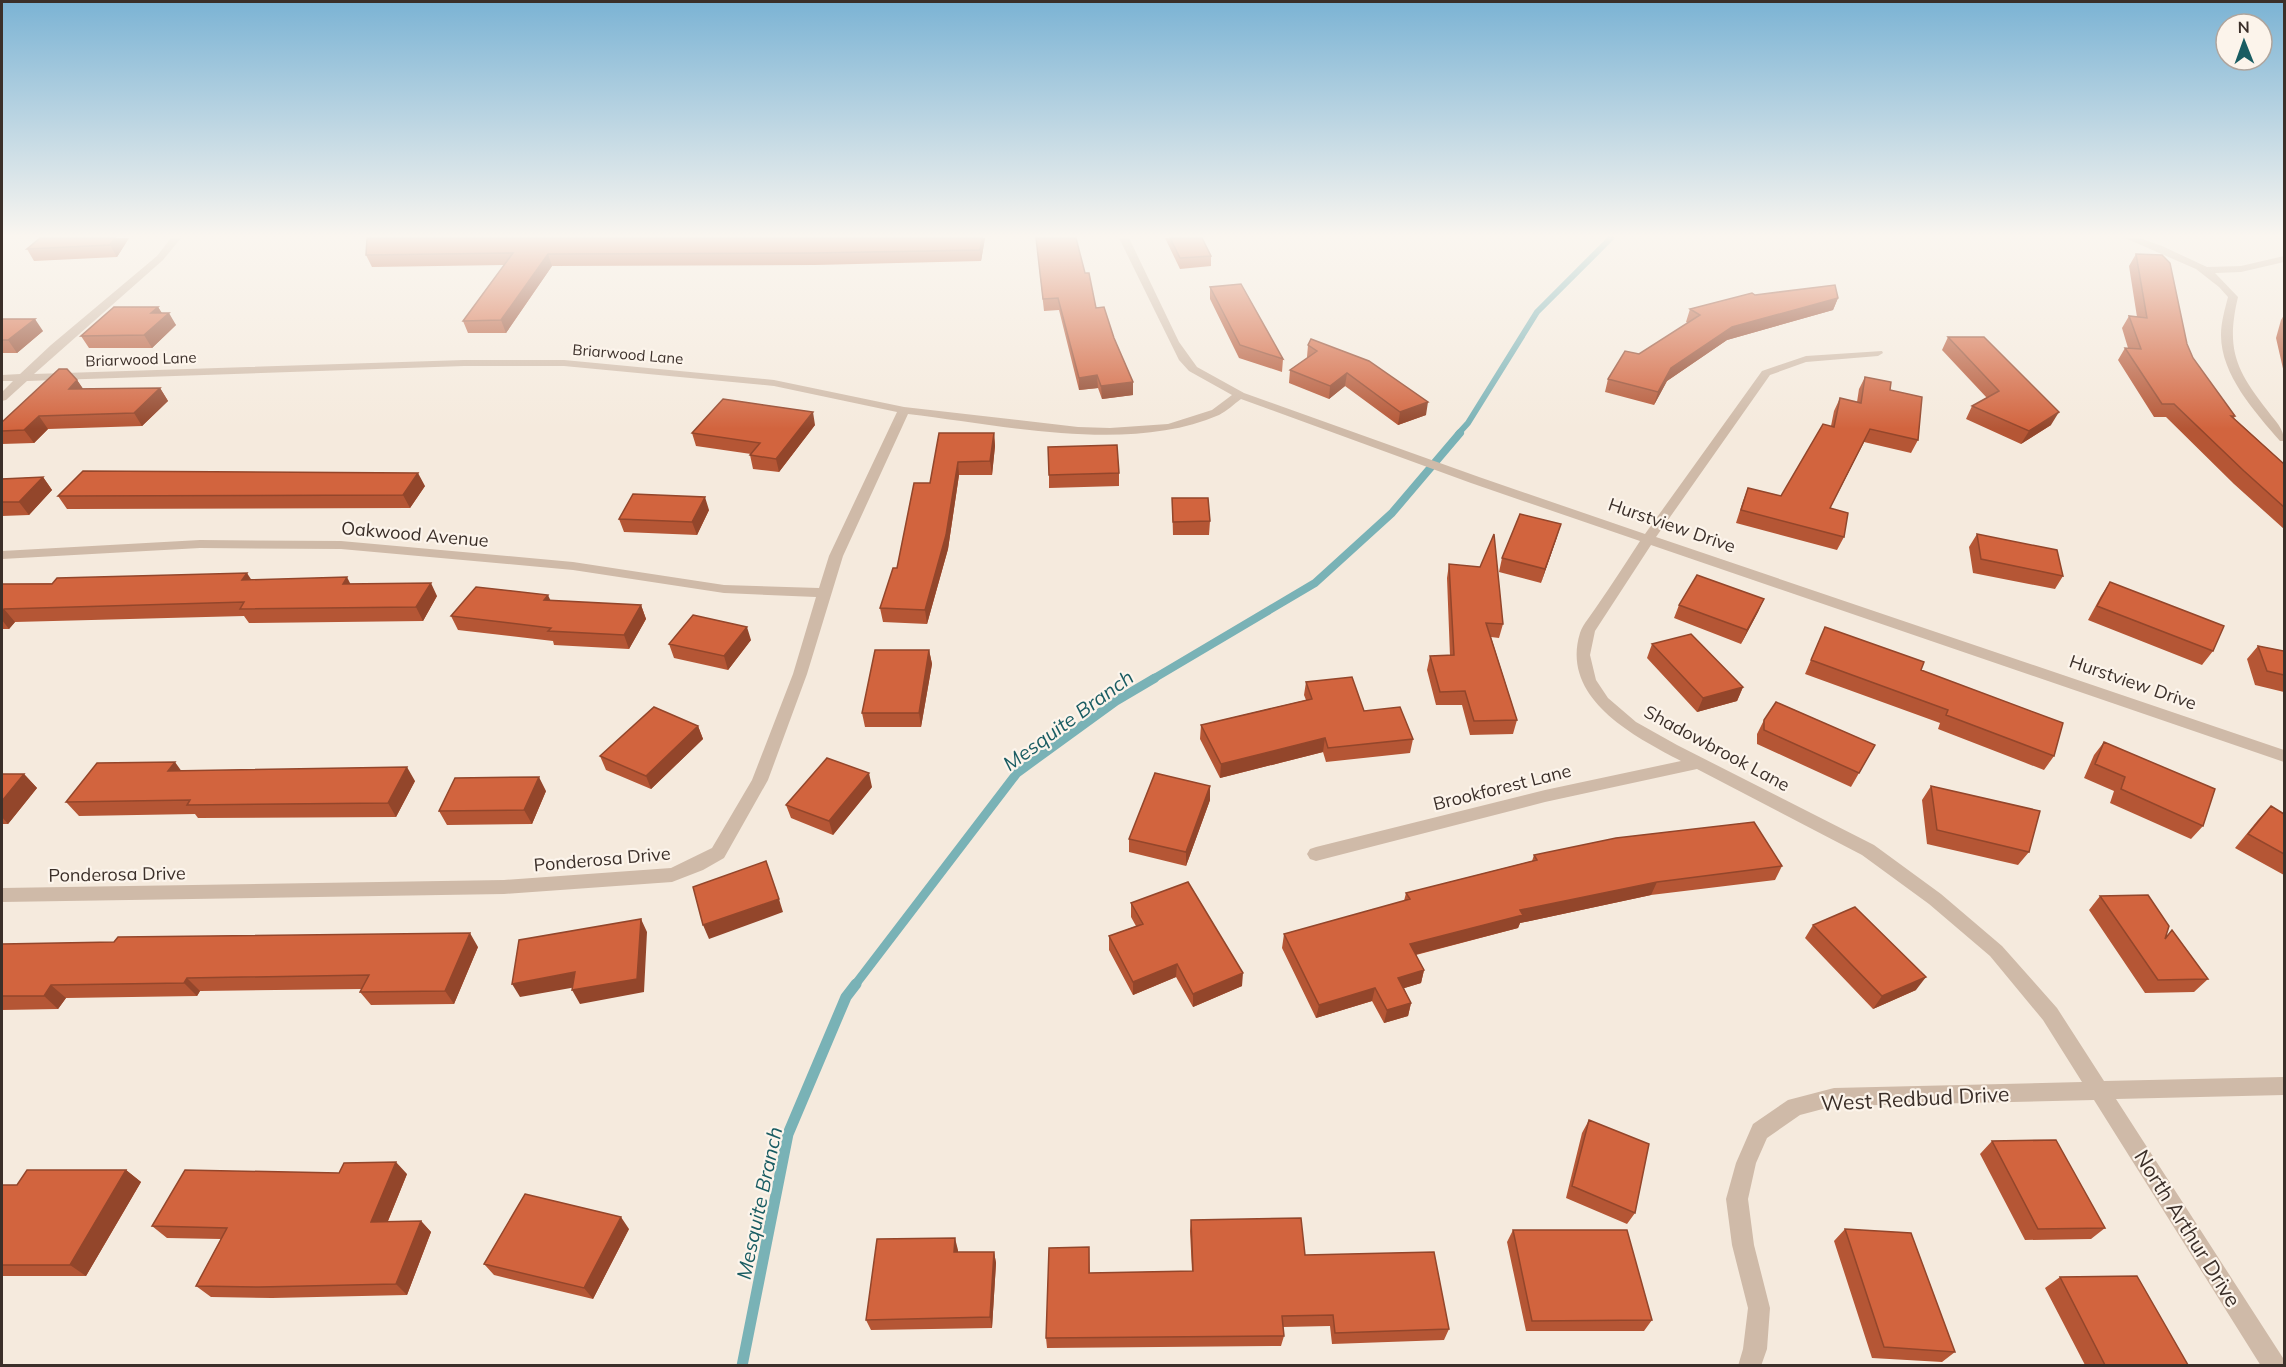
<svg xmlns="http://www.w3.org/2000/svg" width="2286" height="1367" viewBox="0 0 2286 1367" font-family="Mulish,sans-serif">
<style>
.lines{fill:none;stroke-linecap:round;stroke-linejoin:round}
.stream-far3{stroke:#79b2b6;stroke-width:6}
.stream-far2{stroke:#79b2b6;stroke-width:8}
.stream-far1{stroke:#79b2b6;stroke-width:9}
.stream{stroke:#79b2b6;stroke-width:11}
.minor{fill:#cfbaa8;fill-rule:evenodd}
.wall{fill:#b55635}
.shaded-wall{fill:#93462b}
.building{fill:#d2643e;stroke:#93462b;stroke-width:1.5}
.labels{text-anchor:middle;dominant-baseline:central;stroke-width:4.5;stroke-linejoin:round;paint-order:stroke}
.far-street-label{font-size:15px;fill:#3b2f29;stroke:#fcf4eb}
.street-label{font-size:18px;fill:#3b2f29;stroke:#fcf4eb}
.water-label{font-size:20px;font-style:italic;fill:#195c62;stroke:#fcf4eb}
.near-street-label{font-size:21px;fill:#3b2f29;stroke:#fcf4eb}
</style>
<rect width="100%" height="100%" fill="#f5eadd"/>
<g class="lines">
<path class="stream-far3" d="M1458 434 1468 423 1537 312 1611 238"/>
<path class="stream-far2" d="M1153 679 1315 583 1392 513 1460 433"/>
<path class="stream-far1" d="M855 985 1017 773 1116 701 1155 678"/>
<path class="stream" d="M742 1366 788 1134 846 997 856 984"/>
<path class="minor" d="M171 238H181L163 260 34 374 464 360H564L774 380 904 407 1078 427 1110 428 1168 424 1212 410 1232 395 1189 371 1179 360 1119 238H1129L1179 342 1197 367 1244 393 1479 477 1645 534 1762 371 1806 356 1882 351 1883 353 1878 356 1806 362 1770 375 1656 537 2284 750V762L1651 545 1595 631 1590 655 1596 680 1608 698 1636 722 1677 745 1874 845 1941 894 2002 946 2057 1008 2104 1081 2284 1077V1095L2116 1099 2283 1358 2284 1366H2261L2094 1100 1834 1106 1800 1115 1767 1138 1756 1163 1748 1199 1754 1245 1770 1308 1767 1349 1761 1366H1738L1743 1349 1748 1308 1732 1245 1726 1199 1736 1163 1753 1124 1788 1100 1834 1088 2082 1082 2043 1020 1990 956 1929 904 1862 855 1697 769 1545 802 1316 861 1310 859 1307 854 1310 849 1316 847 1545 790 1681 761C1633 736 1560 698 1580 633 1583 624 1592 614 1597 606 1612 584 1626 563 1640 541L1471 483 1241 399C1234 404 1227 411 1219 415 1130 454 1002 425 908 414L843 556 807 674 768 780 724 858 703 870 672 882 504 894 2 902V888L504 880 671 868 712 848 752 780 793 674 816 597 724 593 573 570 341 549 200 548 2 559V551L200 540 341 541 573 562 724 585 819 588 829 556 897 412 774 386 564 366H464L27 381 6 400 2 401V392L13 381H2V375L20 374 51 345 157 256Z
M2125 238H2139L2162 246 2207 267 2241 266 2284 256V262L2241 272 2215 273 2238 297C2226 348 2235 369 2267 410 2275 421 2284 428 2284 441H2280C2255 412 2221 375 2221 335 2221 322 2225 309 2228 297L2219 287 2196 269Z"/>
</g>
<path class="wall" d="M129 238 117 257 34 261 27 249Z
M367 238H985L981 261 815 265 552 266 506 333H468L463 321 504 265 372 267 366 255Z
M1036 238 1085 273 1096 308 1114 338 1133 382V395L1102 399 1098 388 1079 390 1059 310 1044 311Z
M1165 238H1202L1211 256V266L1180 269Z
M2136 254 2187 344 2193 358 2235 416 2234 418 2284 464V529L2234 484 2166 417H2154L2118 360 2125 348H2128L2122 328 2129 316 2137 317 2129 266Z
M1210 287 1283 359 1282 372 1239 358 1210 299Z
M1755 295 1838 298 1833 310 1727 340 1667 381 1654 405 1605 392 1608 379 1639 354 1688 323 1686 322 1690 309Z
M158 307 162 313 176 325 152 348H89L81 336Z
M2284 315V373L2276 338 2281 320Z
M2 319 43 331 17 353H2Z
M1948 337 2051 425 2021 444 1966 419 1972 406 1987 398 1942 350Z
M1308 345 1426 415 1398 425 1345 386 1329 399 1289 383 1290 370 1307 358V357Z
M1865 377 1890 390 1918 440 1911 453 1864 442 1830 508 1844 537 1837 550 1736 523 1743 501 1748 488 1781 496 1831 426 1834 411 1840 398 1857 402 1859 389Z
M77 380 83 389 160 388 168 401 142 426 48 429 34 443 2 444V422Z
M815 425 779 472 753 469 750 455 751 454 696 446 692 433Z
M994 433 995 446 992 475H959L948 549 927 624 883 622 880 608 897 568 930 483Z
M1119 473V486L1049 488V475Z
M43 477 52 490 29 515 2 516V479Z
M425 486 410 508 67 509 58 496Z
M1172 498 1210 521 1209 535H1173Z
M709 510 697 535 624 532 619 519Z
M1977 534 2063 576 2055 589 1973 573 1969 547Z
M1557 537 1541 583 1499 572 1502 558Z
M1449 564 1503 624 1499 638 1491 637 1517 720 1513 734 1470 735 1462 705H1436L1427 670 1430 656H1450L1447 578Z
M251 580 350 584 437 596 423 621 249 623 244 616 15 622 9 629H2V584Z
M2110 582 2213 651 2202 665 2088 620 2101 596Z
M1764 599 1758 612 1741 644 1674 618 1679 605Z
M551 601 641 605 646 619 629 649 554 645 553 641 458 630 451 616Z
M1825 627 1921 670 2054 756 2044 770 1938 729 1940 723 1805 674Z
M751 640 728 670 674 658 669 644Z
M1652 644 1743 687 1737 701 1697 712 1647 658Z
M2258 646 2284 651V692L2255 685 2247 659Z
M929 650 932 664 921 727H865L862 713Z
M1306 682 1364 711 1413 739 1410 753 1326 762 1323 752 1220 778 1200 739 1201 725 1306 700 1304 695Z
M1764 720 1875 745 1851 787 1757 744V734Z
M698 726 703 739 651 789 606 770 600 756Z
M2104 742 2203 826 2191 839 2110 803 2114 791 2084 778 2094 755Z
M182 771 415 781 396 817 198 818 195 814 79 816 66 802Z
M2 774H24L37 788 8 824H2Z
M1210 786V800L1186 866 1129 852V839Z
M1931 786 2029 852 2018 865 1927 844 1922 800Z
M872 787 833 835 791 818 786 805Z
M546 791 532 824 447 825 439 811Z
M2271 806 2284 814V875L2235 848 2258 820Z
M1534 855 1782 866 1775 880 1651 895 1520 923 1518 928 1416 955 1424 970 1421 983 1404 988 1411 1003 1408 1016 1384 1023 1372 1001 1316 1018 1282 948 1284 934 1404 901 1406 893 1532 861Z
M2100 896 2166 937 2172 930 2208 979 2194 992 2145 993 2089 910Z
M1131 903 1242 986 1193 1007 1176 977 1133 995 1109 950V936L1136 926 1131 917Z
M1813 925 1916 990 1873 1009 1805 938Z
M2 944 478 947 454 1004 371 1005 360 992 362 989 200 991 197 996 66 998 58 1009 2 1010Z
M1589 1120 1635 1213 1627 1224 1566 1198 1582 1133Z
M1992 1141 2105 1228 2091 1239 2025 1240 1980 1154Z
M126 1170 141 1182 86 1276H2V1185H17Z
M407 1174 388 1221H421L431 1232 407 1295 272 1298 211 1297 196 1286 221 1239 167 1238 152 1226Z
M1191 1220 1305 1255 1449 1329 1444 1340 1332 1344 1330 1326 1283 1327 1284 1336 1281 1346 1047 1348 1046 1338 1089 1247 1090 1273 1192 1271 1190 1231Z
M629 1229 593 1299 494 1275 484 1264Z
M1845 1229 1955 1352 1942 1362 1872 1358 1834 1241Z
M1513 1230 1652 1320 1644 1331H1526L1507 1242Z
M958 1250V1252H994L996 1263 992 1328 871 1330 866 1320Z
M2060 1277 2188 1365H2085L2045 1288Z"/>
<path class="shaded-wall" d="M115 238H129L117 257 110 245Z
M982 238H985L981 261 980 250Z
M548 254 552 266 506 333 501 320Z
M1838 298 1833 310 1727 340 1667 381 1654 405 1658 392 1671 368 1732 327Z
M158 307 164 317 169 313 176 325 152 348 144 335 151 313Z
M35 319 43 331 17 353 8 340Z
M1347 373 1345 386 1329 399 1330 386Z
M1097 375 1098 388 1079 390V378Z
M77 380 86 393 69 389Z
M1133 382V395L1102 399 1101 386Z
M160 388 168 401 142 426 134 413Z
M1428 402 1426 415 1398 425 1400 412Z
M813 412 815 425 779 472 776 459Z
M2059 412 2051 425 2021 444 2029 431Z
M39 416 48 429 34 443 24 430Z
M1870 429 1864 442 1823 522 1830 508Z
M994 433 995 446 992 475 990 461Z
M958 462 959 475 948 549 927 624 925 610Z
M418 473 425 486 410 508 403 495Z
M43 477 52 490 29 515 19 502Z
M705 497 709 510 697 535 692 522Z
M1561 524 1557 537 1541 583 1545 569Z
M247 573 256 587 242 580Z
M347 577 354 591 343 584Z
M431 583 437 596 423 621 416 607Z
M548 595 554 608 544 600Z
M1764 599 1758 612 1741 644 1747 630Z
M641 605 646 619 629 649 624 635Z
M4 609 15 622 9 629 2 620V611Z
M747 627 751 640 728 670 724 656Z
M929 650 932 664 921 727 919 713Z
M1743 687 1737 701 1697 712 1703 698Z
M698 726 703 739 651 789 646 776Z
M1325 738 1323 752 1220 778 1221 764Z
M175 762 185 776 168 771Z
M407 767 415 781 396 817 388 803Z
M869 773 872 787 833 835 829 821Z
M24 774 37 788 8 824 2 817V801Z
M539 777 546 791 532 824 524 810Z
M1210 786V800L1186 866V852Z
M1657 882 1651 895 1520 923 1518 928 1406 957 1410 944 1520 910Z
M779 899 783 912 709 939 703 925Z
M641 919 647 932 644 992 580 1004 572 990Z
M470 933 478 947 454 1004 445 991Z
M1177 964 1176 977 1133 995V982Z
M1424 970 1421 983 1395 991 1398 978Z
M575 972 582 986 520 997 512 984Z
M1243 973 1242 986 1193 1007V994Z
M1926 977 1916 990 1873 1009 1882 996Z
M187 978 200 991 197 996 184 983Z
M51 985 66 998 58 1009 44 996Z
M1375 988 1372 1001 1316 1018 1319 1005Z
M1411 1003 1408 1016 1384 1023 1387 1010Z
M396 1162 407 1174 383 1233 371 1222Z
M126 1170 141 1182 86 1276 70 1265Z
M621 1217 629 1229 593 1299 584 1288Z
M421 1221 431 1232 407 1295 396 1284Z
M955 1238 958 1250 957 1264 954 1252Z
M994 1252 996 1263 992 1328 990 1317Z"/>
<path class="building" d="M40 238H115L110 245 27 249Z
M367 238H982L980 250 813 253 548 254 501 320 463 321 513 253 366 255Z
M1036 238H1076L1085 273H1089L1096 308 1104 307 1114 338 1133 382 1101 386 1097 375 1079 378 1058 298 1043 299Z
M1170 238H1202L1211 256 1180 258Z
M2136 254 2162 255 2170 263 2187 344 2193 358 2235 416H2231L2284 464V507L2244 471 2174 404H2162L2125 348 2141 349 2129 316 2147 318Z
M1241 284 1283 359 1240 345 1210 287Z
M1835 285 1838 298 1732 327 1671 368 1658 392 1608 379 1625 351 1639 354 1700 315 1690 309 1752 293 1755 295Z
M114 307H158L151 313H169L144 335 81 336Z
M2 319H35L8 340H2Z
M1948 337H1984L2059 412 2029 431 1972 406 1999 391Z
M1311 339 1369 361 1428 402 1400 412 1347 373 1330 386 1290 370 1317 351 1308 345Z
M59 369H67L77 380 69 389 160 388 134 413 39 416 24 430 2 431V422Z
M1865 377 1891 382 1890 390 1922 397 1918 440 1870 429 1830 508 1848 513 1844 537 1741 510 1748 488 1781 496 1823 424 1834 427 1840 398 1861 403Z
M723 399 813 412 776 459 750 455 760 443 692 433Z
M939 433H994L990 461 958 462 946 535 925 610 880 608 893 568H897L914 483H930Z
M1117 445 1119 473 1049 475 1048 447Z
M83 471 418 473 403 495 58 496Z
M43 477 19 502H2V479Z
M633 494 705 497 692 522 619 519Z
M1172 498H1208L1210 521 1173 522Z
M1520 514 1561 524 1545 569 1502 558Z
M1494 534 1503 624 1486 623 1517 720 1474 721 1465 691 1440 692 1430 656 1454 655 1449 564 1480 567Z
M1977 534 2057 550 2063 576 1981 559Z
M247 573 242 580 347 577 343 584 431 583 416 607 240 609 244 602 4 609 2 611V584H52L57 578Z
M1697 575 1764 599 1747 630 1679 605Z
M2110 582 2224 626 2213 651 2097 606Z
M476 587 548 595 544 600 641 605 624 635 548 631 551 628 451 616Z
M693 615 747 627 724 656 669 644Z
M1825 627 1924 662 1921 670 2063 723 2054 756 1946 715 1948 710 1811 660Z
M1691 634 1743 687 1703 698 1652 644Z
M2258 646 2284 651V675L2267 671Z
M875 650H929L919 713H862Z
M1352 677 1364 711 1400 707 1413 739 1328 748 1325 738 1221 764 1201 725 1312 699 1306 682Z
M1776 702 1875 745 1859 773 1764 730V720Z
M654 707 698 726 646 776 600 756Z
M2104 742 2215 789 2203 826 2121 789 2125 777 2095 764Z
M827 758 869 773 829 821 786 805Z
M175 762 168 771 407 767 388 803 187 805 190 800 66 802 97 763Z
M1155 773 1210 786 1186 852 1129 839Z
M2 774H24L2 801Z
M539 777 524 810 439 811 455 778Z
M1931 786 2040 811 2029 852 1937 830Z
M2271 806 2284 814V854L2248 834Z
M1754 822 1782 866 1657 882 1520 910 1523 915 1410 944 1424 970 1398 978 1411 1003 1387 1010 1375 988 1319 1005 1284 934 1410 899 1406 893 1537 860 1534 855 1616 838Z
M766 861 779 899 703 925 693 887Z
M1188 882 1243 973 1193 994 1177 964 1133 982 1109 936 1143 924 1131 903Z
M2148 895 2169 926 2165 939 2172 930 2208 979 2158 980 2100 896Z
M1855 907 1926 977 1882 996 1813 925Z
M641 919 637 979 572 990 575 972 512 984 519 940Z
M470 933 445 991 360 992 369 975 187 978 184 983 51 985 44 996H2V944L114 942 118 937Z
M1589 1120 1649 1144 1635 1213 1572 1186Z
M2056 1140 2105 1228 2038 1229 1992 1141Z
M396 1162 371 1222 421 1221 396 1284 259 1287 196 1286 227 1228 152 1226 185 1170 339 1173 344 1163Z
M27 1170H126L70 1265H2V1185H17Z
M525 1194 621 1217 584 1288 484 1264Z
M1301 1218 1305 1255 1434 1252 1449 1329 1335 1333 1333 1315 1282 1316 1284 1336 1046 1338 1049 1248 1089 1247V1273L1193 1271 1191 1220Z
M1845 1229 1911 1233 1955 1352 1884 1347Z
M1513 1230H1627L1652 1320 1532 1321Z
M955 1238 954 1252H994L990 1317 866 1320 877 1239Z
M2137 1276 2188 1365H2105L2060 1277Z"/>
<linearGradient id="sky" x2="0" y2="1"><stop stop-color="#7bb3d4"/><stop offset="0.55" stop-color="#faf6f0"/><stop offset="1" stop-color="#faf6f0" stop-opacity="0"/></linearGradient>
<rect width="2286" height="429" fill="url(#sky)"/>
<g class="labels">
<g class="far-street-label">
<text transform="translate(628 354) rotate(5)">Briarwood Lane</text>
<text transform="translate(141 359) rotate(-2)">Briarwood Lane</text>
</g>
<g class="street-label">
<text transform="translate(1672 525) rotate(19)">Hurstview Drive</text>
<text transform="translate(415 534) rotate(5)">Oakwood Avenue</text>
<text transform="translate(2133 682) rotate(19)">Hurstview Drive</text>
<text transform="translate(1717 748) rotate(28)">Shadowbrook Lane</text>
<text transform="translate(1502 787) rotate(-14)">Brookforest Lane</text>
<text transform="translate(602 859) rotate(-5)">Ponderosa Drive</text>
<text transform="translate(117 874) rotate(-1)">Ponderosa Drive</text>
</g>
<g class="water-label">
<text transform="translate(1068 720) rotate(-36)">Mesquite Branch</text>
<text transform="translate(759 1203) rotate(-78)">Mesquite Branch</text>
</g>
<g class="near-street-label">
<text transform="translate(1915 1098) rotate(-3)">West Redbud Drive</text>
<text transform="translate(2188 1228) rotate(58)">North Arthur Drive</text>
</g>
</g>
<rect width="2286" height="1367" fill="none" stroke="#3b2f29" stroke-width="6"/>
<g transform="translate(2244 42) rotate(359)"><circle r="28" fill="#fcf4eb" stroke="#afa59d" stroke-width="1.5"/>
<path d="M0-4.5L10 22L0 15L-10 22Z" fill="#195c62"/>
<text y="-9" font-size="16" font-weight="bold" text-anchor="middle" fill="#3b2f29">N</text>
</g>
</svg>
